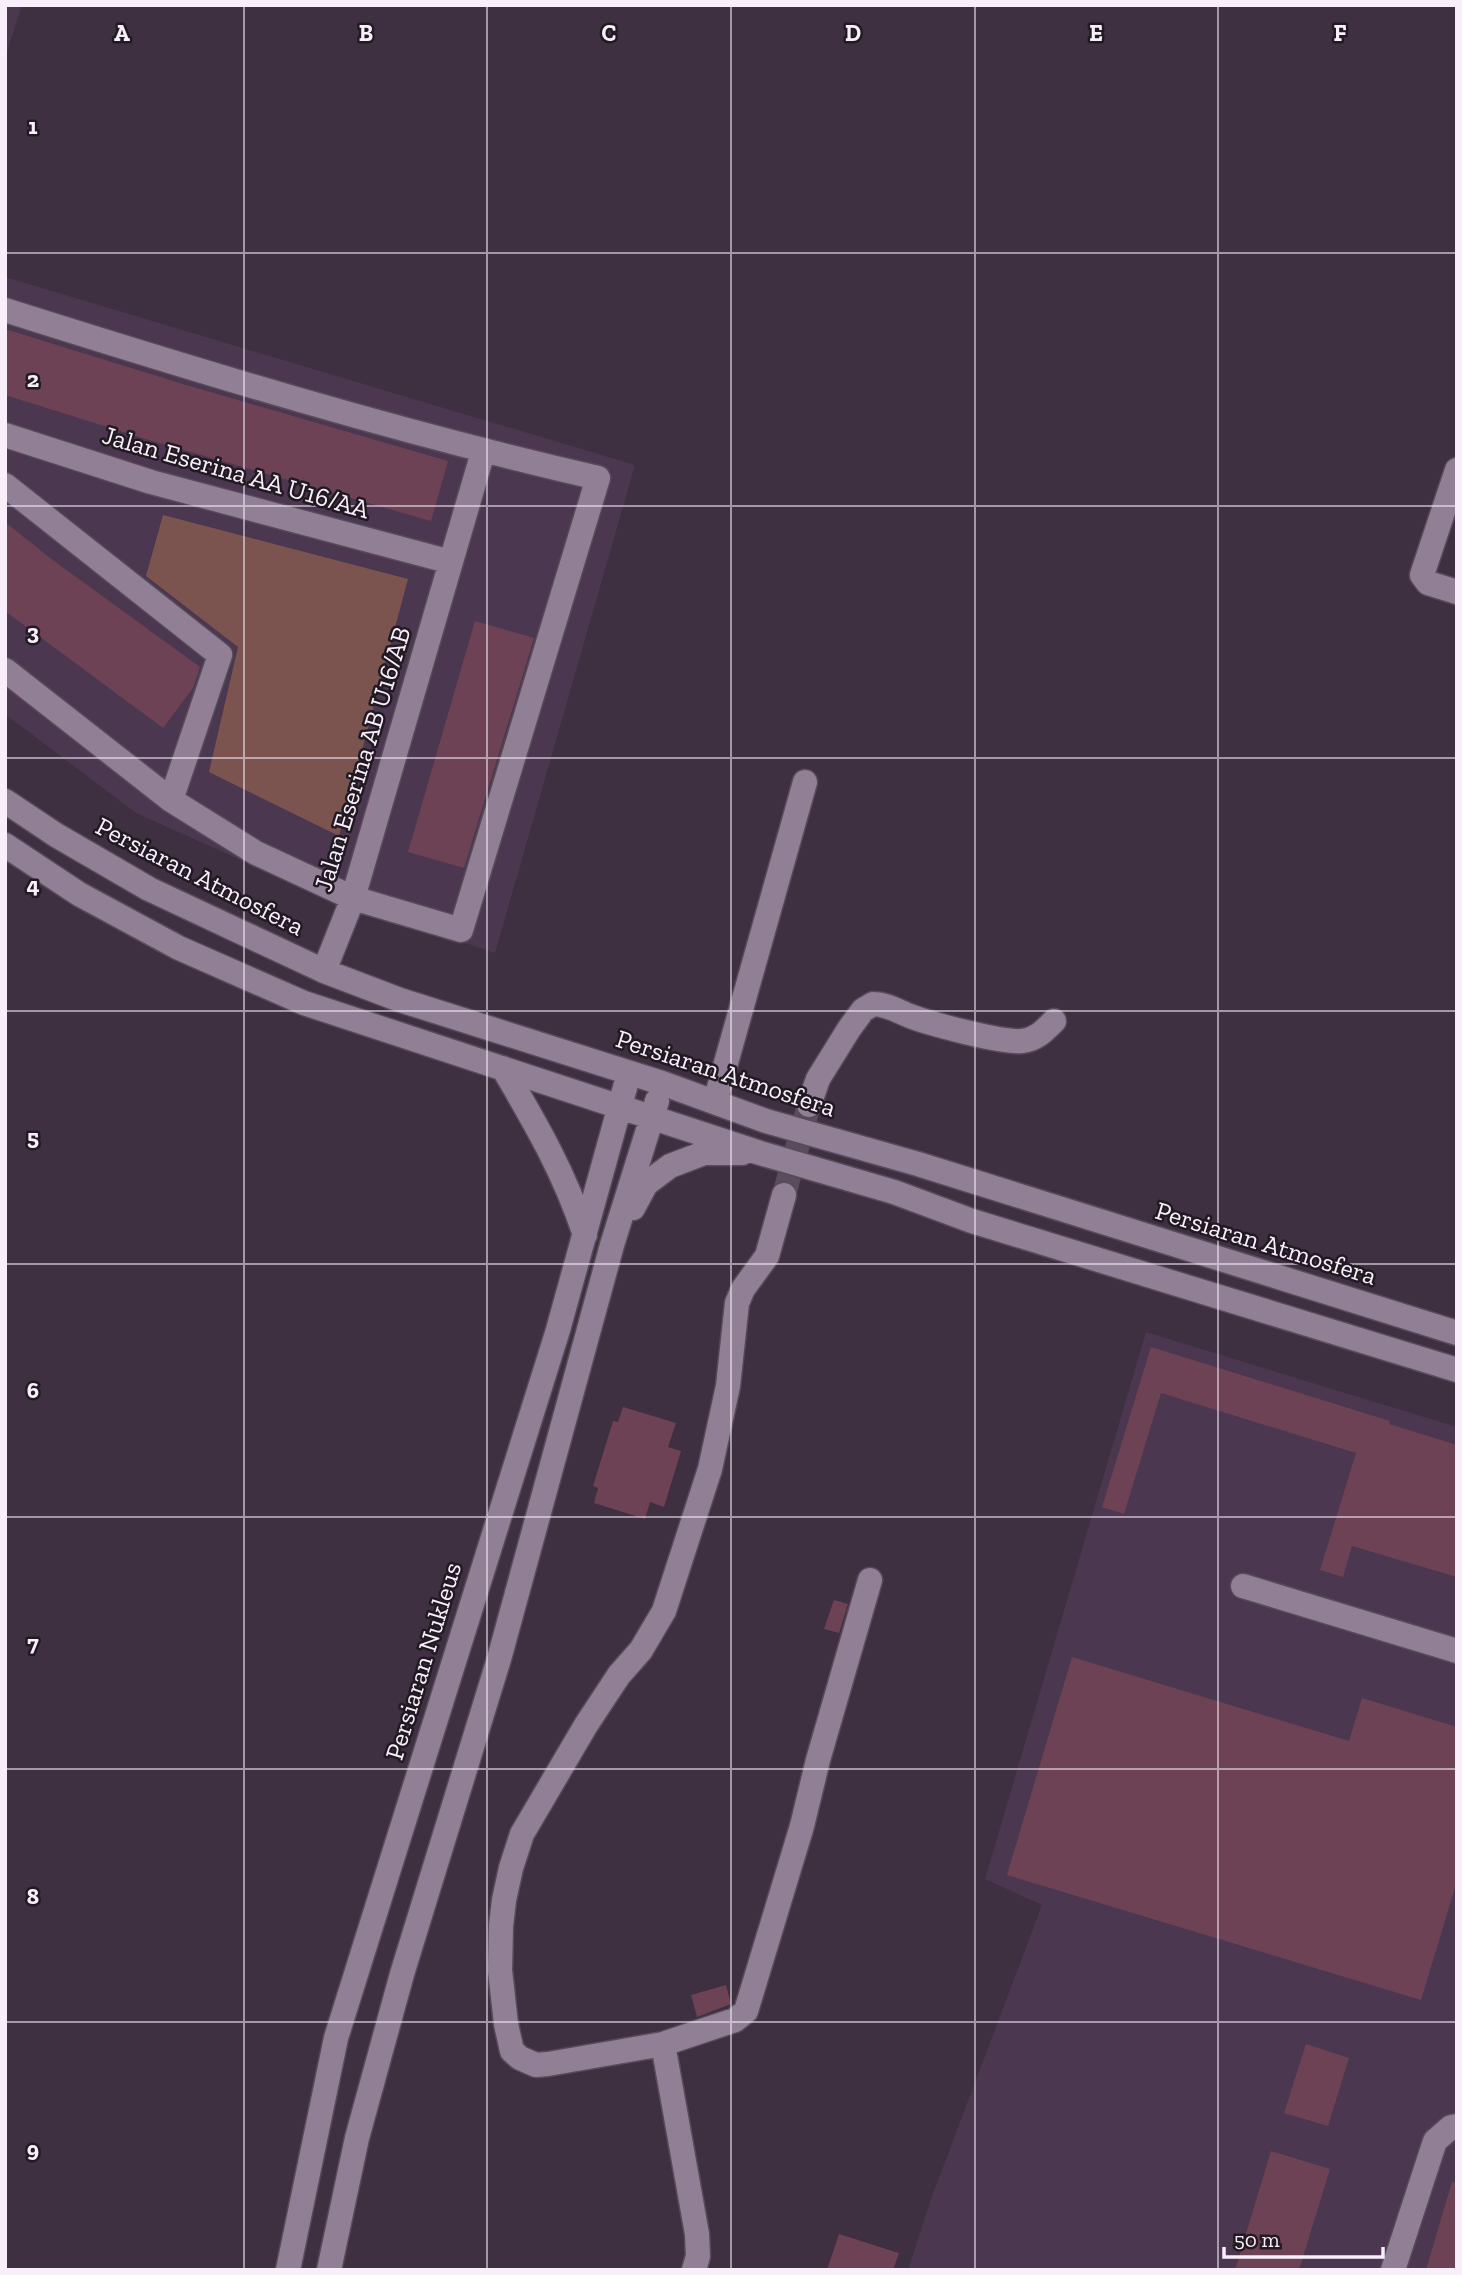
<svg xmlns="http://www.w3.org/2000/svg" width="1462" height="2275" viewBox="0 0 1462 2275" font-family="'Zilla Slab',serif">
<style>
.built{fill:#4b374f}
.green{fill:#7c544f}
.building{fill:#6e4255}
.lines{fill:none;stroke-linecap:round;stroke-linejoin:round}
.minor-tunnel{stroke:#5a4c5d;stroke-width:24;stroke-dasharray:24 12;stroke-linecap:butt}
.minor-casing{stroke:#574b5a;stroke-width:27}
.minor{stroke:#918095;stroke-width:24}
.grid{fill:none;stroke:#f8effb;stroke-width:2;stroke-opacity:0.55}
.labels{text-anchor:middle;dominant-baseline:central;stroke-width:5;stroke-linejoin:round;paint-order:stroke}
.street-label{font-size:26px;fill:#f8effb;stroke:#211a22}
.grid-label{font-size:23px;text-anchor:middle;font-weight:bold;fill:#f8effb;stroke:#211a22;stroke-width:5;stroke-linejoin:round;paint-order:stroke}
</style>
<rect width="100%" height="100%" fill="#3e2f41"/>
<path class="built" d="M5 5H22L5 58Z
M5 277 635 465 495 953 303 888 136 813 5 714Z
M1146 1332 1457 1427V2270H908L931 2199 1042 1905 985 1879Z"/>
<path class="green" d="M163 515 408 579 339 836 209 772 238 647 146 576Z"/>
<path class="building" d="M5 329 186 385 448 461 431 521 149 440 5 395Z
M5 522 50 558 200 667 193 688 163 728 5 611Z
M475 621 534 638 464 868 408 852Z
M1151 1347 1390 1421 1389 1424 1457 1445V1577L1352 1546 1343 1577 1320 1570 1356 1453 1161 1393 1124 1514 1102 1507Z
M623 1407 676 1423 668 1447 681 1451 664 1507 650 1502 645 1519 594 1503 598 1488 593 1486 613 1421 618 1422Z
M834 1600 848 1604 839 1633 824 1629Z
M1072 1657 1349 1741 1362 1698 1457 1727V1881L1421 2000 1007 1875Z
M726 1985 731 2004 697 2017 691 1995Z
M1306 2044 1349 2058 1328 2126 1284 2113Z
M1271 2151 1330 2169 1299 2270H1235Z
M1452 2182 1457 2183V2270H1426Z
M839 2234 899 2253 893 2270H827Z"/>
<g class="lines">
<path class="minor-tunnel" d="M784 1195 809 1105"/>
<g class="minor-casing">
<path id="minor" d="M5 310C201 372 398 432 598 478L461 930 353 898 256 853 171 800 5 670
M5 435 151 482 451 562
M1457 470 1422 575 1428 583 1457 592
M5 485 220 655 171 800
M5 801 56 835 149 889 324 971 400 1000 662 1083 766 1121 918 1164 1457 1333
M5 845 79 894 179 948 304 1003 760 1153 894 1192 972 1221 1457 1370
M324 971 353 898 483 452
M503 1068C536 1124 564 1172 585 1235
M715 1102 805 782
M809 1105 818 1079 849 1029 863 1010 873 1004C887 1004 897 1011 910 1016 931 1024 1002 1043 1022 1041 1036 1040 1045 1030 1054 1021
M784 1195 767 1256 743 1289 737 1303 728 1386 710 1469 664 1611 641 1650 619 1675 586 1725 522 1834 511 1868 504 1900 501 1926 500 1970 506 2024 512 2051 520 2058 536 2065 548 2064 663 2044 735 2020 746 2011 802 1826 818 1760 870 1580
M633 1208 646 1184 670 1166 704 1153H742
M1243 1586 1457 1651
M663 2044 697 2234 698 2256 694 2270
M288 2270 336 2038 558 1330 629 1073
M329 2270 357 2138 402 1974 499 1659 612 1245 657 1101
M1393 2270 1435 2141 1451 2127 1457 2126"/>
</g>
<use href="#minor" class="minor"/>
</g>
<path class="grid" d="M244 5V2270M487 5V2270M731 5V2270M975 5V2270M1218 5V2270M5 253H1457M5 506H1457M5 758H1457M5 1011H1457M5 1264H1457M5 1517H1457M5 1769H1457M5 2022H1457"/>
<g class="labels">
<g class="street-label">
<text transform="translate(236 472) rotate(16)">Jalan Eserina AA U16/AA</text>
<text transform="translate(362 759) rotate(-73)">Jalan Eserina AB U16/AB</text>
<text transform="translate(200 876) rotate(27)">Persiaran Atmosfera</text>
<text transform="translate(726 1073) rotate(18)">Persiaran Atmosfera</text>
<text transform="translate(1266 1243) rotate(17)">Persiaran Atmosfera</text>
<text transform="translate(423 1661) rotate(-73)">Persiaran Nukleus</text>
</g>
</g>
<g class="grid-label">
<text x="122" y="41">A</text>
<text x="366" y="41">B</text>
<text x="609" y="41">C</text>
<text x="853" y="41">D</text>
<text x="1096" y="41">E</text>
<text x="1340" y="41">F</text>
<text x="33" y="134">1</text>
<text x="33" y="387">2</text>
<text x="33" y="640">3</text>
<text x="33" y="893">4</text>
<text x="33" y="1145">5</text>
<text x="33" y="1398">6</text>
<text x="33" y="1651">7</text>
<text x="33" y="1904">8</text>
<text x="33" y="2157">9</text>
</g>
<rect width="1462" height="2275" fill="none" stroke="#f8effb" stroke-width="14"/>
<path d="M1224 2247v10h159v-10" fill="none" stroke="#f8effb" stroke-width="3.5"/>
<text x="1234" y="2247" font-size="21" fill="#f8effb" stroke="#211a22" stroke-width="5" paint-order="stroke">50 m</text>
</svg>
